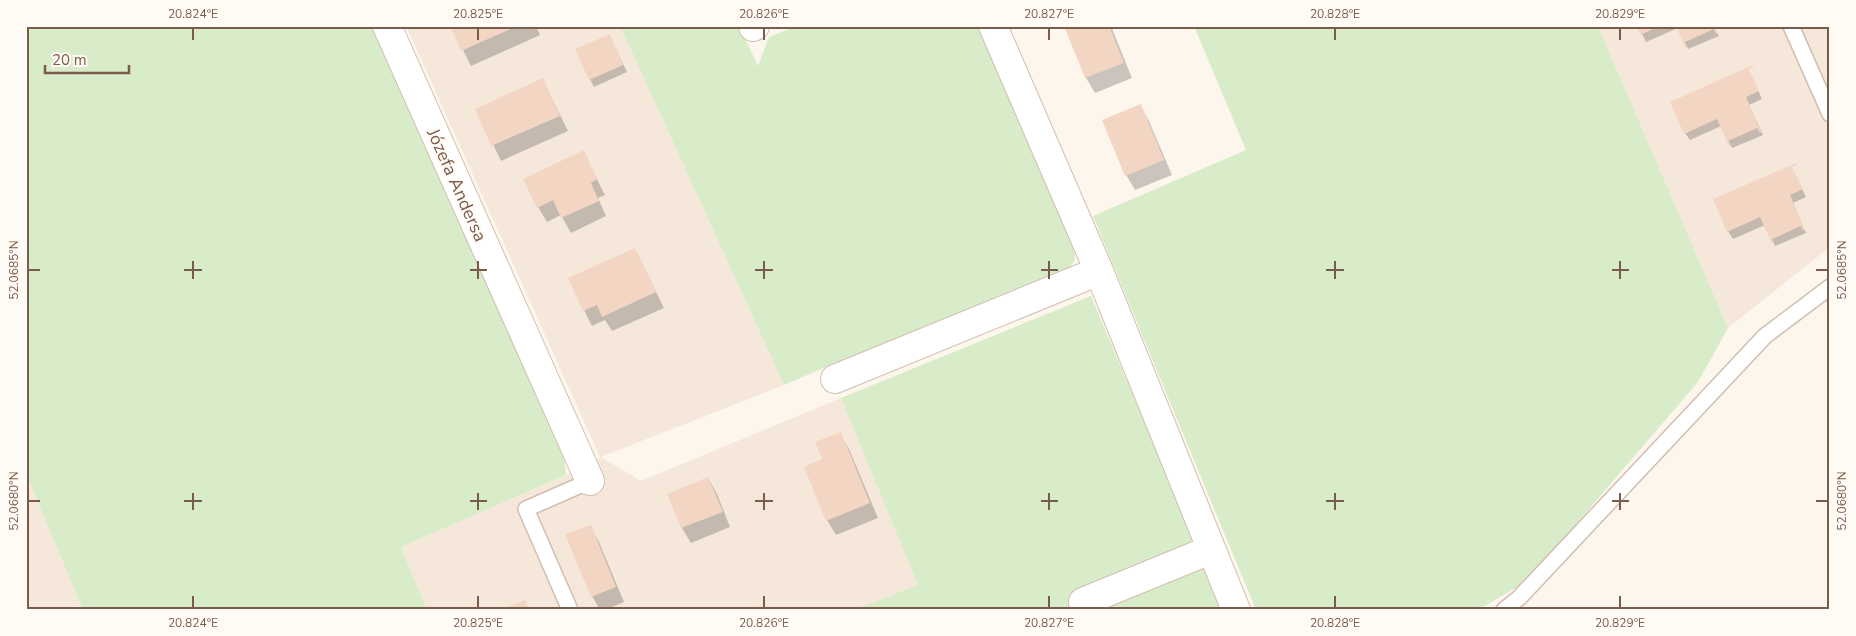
<svg xmlns="http://www.w3.org/2000/svg" width="1856" height="636" viewBox="0 0 1856 636" font-family="'Nunito Sans',sans-serif">
<style>
.residential{fill:#f5e8da}
.green{fill:#d8ecc9}
.shadow{fill:#0003}
.building{fill:#f3d5c3}
.lines{fill:none;stroke-linecap:round;stroke-linejoin:round}
.service-casing{stroke:#d1beb0;stroke-width:18}
.minor-casing{stroke:#d1beb0;stroke-width:30}
.service{stroke:#fff;stroke-width:15}
.minor{stroke:#fff;stroke-width:28}
.ticks{fill:none;stroke:#7a5c4d;stroke-width:2}
.labels{text-anchor:middle;dominant-baseline:central;stroke-width:4.5;stroke-linejoin:round;paint-order:stroke}
.street-label{font-size:18px;fill:#7a5c4d;stroke:#fffaf3}
.neatline{fill:none;stroke:#7a5c4d;stroke-width:2}
.ticks-label{font-size:12px;text-anchor:middle;fill:#7a5c4d}
</style>
<rect width="100%" height="100%" fill="#fdf6ec"/>
<path class="residential" d="M406 26H620L784 385 601 457 641 481 841 398 919 586 854 610H427L401 547 566 475 600 457Z
M1598 26H1830V247L1728 328Z
M26 474 83 610H26Z"/>
<path class="green" d="M26 26H376L563 449 566 475 401 547 427 610H83L26 474Z
M620 26H739L758 66 769 37 796 26H986L1074 242 1075 260 1066 272 828 366 784 385Z
M1194 26H1598L1728 328 1698 382 1559 544 1519 586 1478 610H1256L1093 216 1246 150Z
M1091 296 1224 610H854L918 585 841 398Z"/>
<path class="shadow" d="M451 26H536L540 35 471 66Z
M1065 26H1111L1132 78 1095 93 1086 78Z
M1638 26H1714L1719 36 1688 49 1678 28 1646 42Z
M613 43 627 72 594 87 590 79Z
M1752 76 1762 99 1749 105 1763 135 1732 148 1721 126 1690 140 1685 133Z
M543 80 568 131 501 161 477 110Z
M1140 106 1149 121 1172 175 1135 190 1126 175Z
M583 152 605 195 598 198 606 216 571 233 561 215 547 222 538 207Z
M1795 174 1806 197 1793 203 1806 233 1775 246 1765 225 1733 239 1728 231Z
M635 249 664 308 612 331 605 320 592 326 584 310Z
M840 434 849 449 878 518 836 535 827 520 824 459Z
M708 478 717 494 730 527 691 543 682 528 669 494Z
M590 527 599 542 624 602 605 610H600L592 596Z"/>
<path class="building" d="M450 26H517L461 51Z
M1064 26H1109L1124 63 1085 78Z
M1636 26H1660L1640 35Z
M1676 26H1715L1718 33 1716 34 1714 29 1685 42 1687 47H1685Z
M610 34 623 65 589 80 575 49Z
M1753 65 1754 66 1749 69 1759 91 1746 97 1761 132 1760 133 1757 128 1728 141 1730 145 1729 146 1717 119 1684 134 1670 102Z
M543 78 560 116 491 146 475 109Z
M1141 104 1164 160 1125 176 1102 120Z
M584 150 597 179 591 183 599 201 561 218 553 200 537 208 523 179Z
M1796 163 1797 165 1792 167 1803 189 1790 195 1805 230H1803L1801 226 1772 239 1774 243 1772 244 1760 217 1727 232 1713 199Z
M635 248 656 292 602 317 597 305 583 311 568 278Z
M841 432 870 503 826 521 804 467 822 459 815 442Z
M708 477 723 512 681 528 667 494Z
M591 525 616 587 591 597 565 534Z
M525 600 529 610H500Z
M761 606 762 610H750Z"/>
<g class="lines">
<g class="service-casing">
<path id="service" d="M1791 26 1830 114
M570 610 526 509 590 481
M1504 610 1519 598 1765 336 1830 287"/>
</g>
<g class="minor-casing">
<path id="minor" d="M387 26 590 481
M753 27 755 26
M1099 271 1236 610
M835 379 1099 271 993 26
M1083 602 1210 550"/>
</g>
<use href="#service" class="service"/>
<use href="#minor" class="minor"/>
</g>
<path class="ticks" d="M193 28V40M478 28V40M764 28V40M1049 28V40M1335 28V40M1620 28V40M193 261V279M478 261V279M764 261V279M1049 261V279M1335 261V279M1620 261V279M28 270H40M184 270H202M470 270H487M755 270H773M1041 270H1058M1326 270H1344M1612 270H1629M1816 270H1828M193 493V510M478 493V510M764 493V510M1049 493V510M1335 493V510M1620 493V510M28 501H40M184 501H202M470 501H487M755 501H773M1041 501H1058M1326 501H1344M1612 501H1629M1816 501H1828M193 596V608M478 596V608M764 596V608M1049 596V608M1335 596V608M1620 596V608"/>
<g class="labels">
<g class="street-label">
<text transform="translate(457 185) rotate(66)">Józefa Andersa</text>
</g>
</g>
<rect width="1856" height="636" fill="none" stroke="#fffaf3" stroke-width="55"/>
<path d="M45 65v8h84v-8" fill="none" stroke="#7a5c4d" stroke-width="2.5"/>
<text x="52" y="65" font-size="15" fill="#7a5c4d" stroke="#fffaf3" stroke-width="4" paint-order="stroke">20 m</text>
<rect x="28" y="28" width="1800" height="580" class="neatline"/>
<g class="ticks-label">
<text x="193" y="18">20.824°E</text>
<text x="478" y="18">20.825°E</text>
<text x="764" y="18">20.826°E</text>
<text x="1049" y="18">20.827°E</text>
<text x="1335" y="18">20.828°E</text>
<text x="1620" y="18">20.829°E</text>
<text transform="translate(14 270) rotate(-90)" y="4">52.0685°N</text>
<text transform="translate(1842 270) rotate(-90)" y="4">52.0685°N</text>
<text transform="translate(14 501) rotate(-90)" y="4">52.0680°N</text>
<text transform="translate(1842 501) rotate(-90)" y="4">52.0680°N</text>
<text x="193" y="627">20.824°E</text>
<text x="478" y="627">20.825°E</text>
<text x="764" y="627">20.826°E</text>
<text x="1049" y="627">20.827°E</text>
<text x="1335" y="627">20.828°E</text>
<text x="1620" y="627">20.829°E</text>
</g>
</svg>
